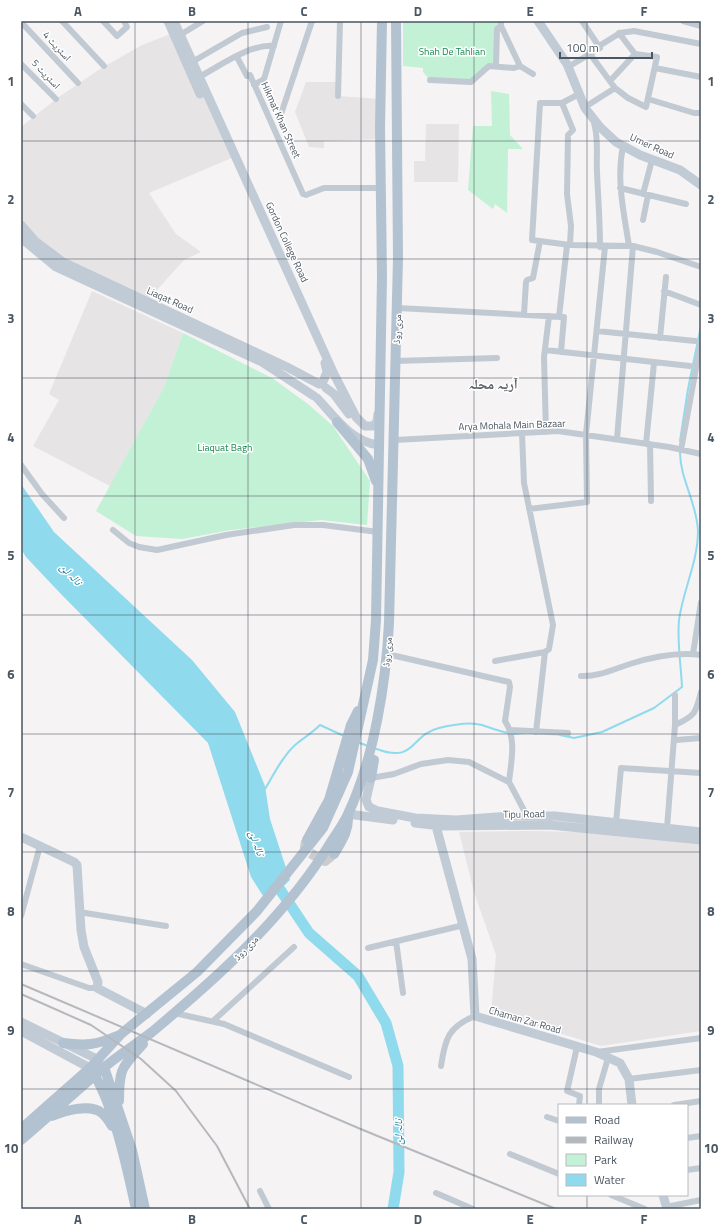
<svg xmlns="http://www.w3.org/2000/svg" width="722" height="1230" viewBox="0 0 722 1230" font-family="'Titillium Web','Noto Naskh Arabic',sans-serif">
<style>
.education{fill:#e6e4e5}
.green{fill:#c3f1d5}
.water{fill:#90daee}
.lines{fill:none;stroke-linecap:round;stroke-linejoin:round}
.stream{stroke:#90daee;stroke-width:2}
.river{stroke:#90daee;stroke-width:11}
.primary-tunnel{stroke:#caccce;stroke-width:10;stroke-dasharray:10 5;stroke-linecap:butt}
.street{stroke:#c1cad2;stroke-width:6}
.secondary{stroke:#c1cbd6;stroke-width:9}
.primary{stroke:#b3c2d1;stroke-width:10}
.rail{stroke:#b5b8bd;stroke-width:2}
.grid{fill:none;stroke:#4a5661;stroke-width:1;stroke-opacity:0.55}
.labels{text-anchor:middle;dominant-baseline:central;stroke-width:3;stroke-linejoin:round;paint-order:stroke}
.street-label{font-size:10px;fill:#4a5661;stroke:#fff}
.park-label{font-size:10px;fill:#17864f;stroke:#fff}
.water-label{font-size:11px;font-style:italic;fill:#0c7c9b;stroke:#fff}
.district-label{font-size:14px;font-weight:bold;fill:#5f6368;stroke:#fff}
.neatline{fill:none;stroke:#4a5661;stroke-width:1.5}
.grid-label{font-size:13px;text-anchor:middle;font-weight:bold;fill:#4a5661}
</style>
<rect width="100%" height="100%" fill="#f5f3f3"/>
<path class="education" d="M176 32 234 157 149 193 176 234 201 252 184 260 146 302 63 262 21 225V127L56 99 100 69 142 45Z
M306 82H338V96L380 99 379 139 324 141V148L309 147 295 112Z
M426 124H459L458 182H414V161H425Z
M92 291 183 333 164 387 110 486 33 446 59 400 49 394Z
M535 831 583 832 701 844V1031L601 1046 491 1012 496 955 474 892 459 832Z"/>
<path class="green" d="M403 21H501L497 29 496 65 489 66 471 82 430 80 423 72V68L403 66Z
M491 91 509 94 510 135 523 149H508L507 213 495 204 493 209 468 190 473 126H492Z
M183 333 272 378 308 404 333 426 370 481 367 525 321 520 231 530 182 539 136 536 96 511 164 387Z"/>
<path class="water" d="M21 484 54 532 192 660 235 712 265 786 270 819 290 880 267 902 251 877 208 743 59 592 26 557 21 549Z"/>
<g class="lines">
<path class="stream" d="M680 441 688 389 701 326
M512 734 524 733
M560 735 574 738 602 732 654 708 682 687C681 665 677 643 679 620 683 590 698 562 698 531 697 503 680 479 680 452
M357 742 368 746
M374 748C417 765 409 735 439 728 451 725 469 721 482 725 491 728 498 731 508 733
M265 789C274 774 282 757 295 745 303 738 311 734 320 725L344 736"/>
<path class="river" d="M273 879 309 933 358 976 386 1023 398 1066 399 1172 393 1209"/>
<path class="primary-tunnel" d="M306 841 305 848 308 852 325 861 334 854"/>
<path class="street" d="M62 21 104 66
M103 21 117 36 127 27 124 21
M683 21 701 26
M21 22 78 83
M501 26 520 66 533 74
M180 35 203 21
M599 46 620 33 634 31 701 44
M590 54 615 88 628 98 646 107 657 57 635 54 619 33
M237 57 247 76 250 75 303 194 306 195 324 188H380
M192 62 242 33 267 27
M21 64 56 99
M496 65 497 29 501 26V21
M568 67 600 48 582 21
M655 68 701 77
M199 77C218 67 251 43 274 46
M430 80 471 82 489 66 514 68 520 66
M610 81 635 54
M254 85 264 79 281 21
M579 94 562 103H540L532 240 570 245 633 246 657 252 701 267
M338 96 340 21
M648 99 694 113H701
M562 103 573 130 568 135 567 194 571 226 570 245
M21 104 33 116
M585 107 615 88
M281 114 312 21
M594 123C599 140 596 155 597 172 598 197 600 222 600 247
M623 146C616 180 624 213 629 246
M620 188 686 204
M643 194 652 160
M643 220 648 195
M664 291 701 305
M398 308 564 317 561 352
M524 314 526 282 527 280 533 278 540 241
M559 317 567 245
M597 331 695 341
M660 338 666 277
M545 350 690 366
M395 361 497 358
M546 432 544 357 549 316
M522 433 524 483 553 625 549 649 545 652 536 732
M617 439 633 246
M395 440 558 431 669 447 701 454
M646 444 654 363
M650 444 651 501
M681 450 701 341
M21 465 42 494 64 518
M529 509 587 502 586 434 605 247
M113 530 129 543 139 547 157 550 226 535 294 525H323L378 532
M387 654 509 682 510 687 505 721C517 739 511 762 509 782
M693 654 701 602
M495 661 545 652
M581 676C598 677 614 669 630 664 652 657 678 652 701 655
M675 695V725
M511 730 568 733
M676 740 701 738
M371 778 394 774 421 764 448 760 469 762 509 782 527 816
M616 823 621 768 701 773
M667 828 675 725C695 716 696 713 701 692
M79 912 166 926
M21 916 40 846
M396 941 403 993
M368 948 464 925
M21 964 89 988H97
M174 1013 224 1024 349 1077
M213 1021 294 947
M577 1047 567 1091 580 1096 579 1105
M597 1052 701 1038
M441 1066C445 1039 448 1027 475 1016
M629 1079 701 1070
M599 1105V1089L608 1058
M674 1105 701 1101
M547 1117 559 1121
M687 1138 701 1136
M510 1154 559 1174
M687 1170 701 1168
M260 1191 269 1209
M436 1193 473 1209
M611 1195 645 1209
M666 1207 701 1200"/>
<path class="secondary" d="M168 21 200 94
M174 21 334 374 356 417 365 426H373L377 422 378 414
M538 21 567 64 585 108 600 127 616 142 640 155 680 170 701 185
M21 225 35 241 63 262 287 367 319 384
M21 238 56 267 262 362 314 396
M322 384 327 372 325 363
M326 388 334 394 349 414
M317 398C334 416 351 442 379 445
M371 778 366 800 369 807 378 811 415 818 456 820 511 816H555L701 832
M348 814 393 820
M415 823 441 826 550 825 701 840
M436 826 472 959 475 1016 596 1052 620 1063 629 1079 632 1105
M21 837 74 862 77 865 81 930 84 947 98 982 97 988 147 1014
M21 1022 99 1060
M21 1031 90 1068
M663 1195 667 1209"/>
<path class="primary" d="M337 422 368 459 376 481
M371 778 374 760
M307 840 329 800 351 725 358 711
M334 854C341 842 349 831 348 816
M63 1043C86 1046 96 1045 117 1036
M104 1067 132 1150 145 1209
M91 1070C113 1100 128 1172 136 1209
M119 1101C119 1067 122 1068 143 1044
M52 1116C64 1111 90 1103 102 1113 106 1116 109 1121 112 1126
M21 1129 90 1068 121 1034 197 972 257 911 323 828 348 772 373 660 376 620 382 277 380 127 382 21
M21 1140C48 1117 74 1093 101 1070 117 1056 135 1045 152 1032 219 976 285 917 331 842 337 833 344 823 348 814 374 759 386 683 389 623L398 258 396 21"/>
<path class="rail" d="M21 984 363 1130 556 1209
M21 994 91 1025 141 1059 176 1091 217 1146 250 1209"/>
</g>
<path class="grid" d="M135 21V1209M248 21V1209M361 21V1209M474 21V1209M587 21V1105M21 141H701M21 259H701M21 378H701M21 496H701M21 615H701M21 734H701M21 852H701M21 971H701M21 1089H701M587 1195V1209"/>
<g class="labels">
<g class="street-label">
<text transform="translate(57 46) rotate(47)">اسٹریٹ 4</text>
<text transform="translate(46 74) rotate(46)">اسٹریٹ 5</text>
<text transform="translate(281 120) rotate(66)">Hikmat Khan Street</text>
<text transform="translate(652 146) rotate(24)">Umer Road</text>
<text transform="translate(287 242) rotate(65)">Gordon College Road</text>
<text transform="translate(170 300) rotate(24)">Liaqat Road</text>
<text transform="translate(397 329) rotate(-87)">مری روڈ</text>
<text transform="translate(512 425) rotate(-2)">Arya Mohala Main Bazaar</text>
<text transform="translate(387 652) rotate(-85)">مری روڈ</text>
<text transform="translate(524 814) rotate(-1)">Tipu Road</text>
<text transform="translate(246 948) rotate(-46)">مری روڈ</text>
<text transform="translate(525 1020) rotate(16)">Chaman Zar Road</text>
</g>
<g class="park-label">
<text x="452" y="51">Shah De Tahlian</text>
<text x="225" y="447">Liaquat Bagh</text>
</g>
<g class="water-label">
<text transform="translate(71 574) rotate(46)">نالہ لئ</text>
<text transform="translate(257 843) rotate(70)">نالہ لئ</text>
<text transform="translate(398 1132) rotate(-90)">نالہ لئ</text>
</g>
<g class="district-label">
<text x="493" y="383">آریہ محلہ</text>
</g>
</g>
<rect width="722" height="1230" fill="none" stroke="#ffffff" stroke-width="44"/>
<rect x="558" y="1104" width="130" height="92" fill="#ffffff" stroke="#b7bbc0"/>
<rect x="566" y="1117" width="20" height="6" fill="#b3c2d1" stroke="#b7bbc0"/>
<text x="594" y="1124" font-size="12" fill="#4a5661">Road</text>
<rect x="566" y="1137" width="20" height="6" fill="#b5b8bd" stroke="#b7bbc0"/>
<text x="594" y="1144" font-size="12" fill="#4a5661">Railway</text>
<rect x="566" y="1154" width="20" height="12" fill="#c3f1d5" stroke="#b7bbc0"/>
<text x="594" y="1164" font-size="12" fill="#4a5661">Park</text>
<rect x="566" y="1174" width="20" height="12" fill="#90daee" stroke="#b7bbc0"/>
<text x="594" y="1184" font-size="12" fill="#4a5661">Water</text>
<path d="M560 52v6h92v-6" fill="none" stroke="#4a5661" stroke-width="2"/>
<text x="566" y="52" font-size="12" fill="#4a5661" stroke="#ffffff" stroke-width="3" paint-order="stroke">100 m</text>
<rect x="22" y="22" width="678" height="1186" class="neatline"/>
<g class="grid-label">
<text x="78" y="16">A</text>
<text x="192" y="16">B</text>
<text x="304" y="16">C</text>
<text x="418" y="16">D</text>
<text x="530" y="16">E</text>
<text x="644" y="16">F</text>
<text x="11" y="86">1</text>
<text x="711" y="86">1</text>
<text x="11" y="204">2</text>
<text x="711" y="204">2</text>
<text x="11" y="323">3</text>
<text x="711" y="323">3</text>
<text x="11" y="442">4</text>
<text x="711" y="442">4</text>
<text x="11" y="560">5</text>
<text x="711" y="560">5</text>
<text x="11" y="679">6</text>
<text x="711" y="679">6</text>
<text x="11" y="797">7</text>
<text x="711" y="797">7</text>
<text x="11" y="916">8</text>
<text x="711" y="916">8</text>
<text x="11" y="1035">9</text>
<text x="711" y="1035">9</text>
<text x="11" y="1153">10</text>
<text x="711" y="1153">10</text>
<text x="78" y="1224">A</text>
<text x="192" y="1224">B</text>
<text x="304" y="1224">C</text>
<text x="418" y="1224">D</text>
<text x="530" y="1224">E</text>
<text x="644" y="1224">F</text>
</g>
</svg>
